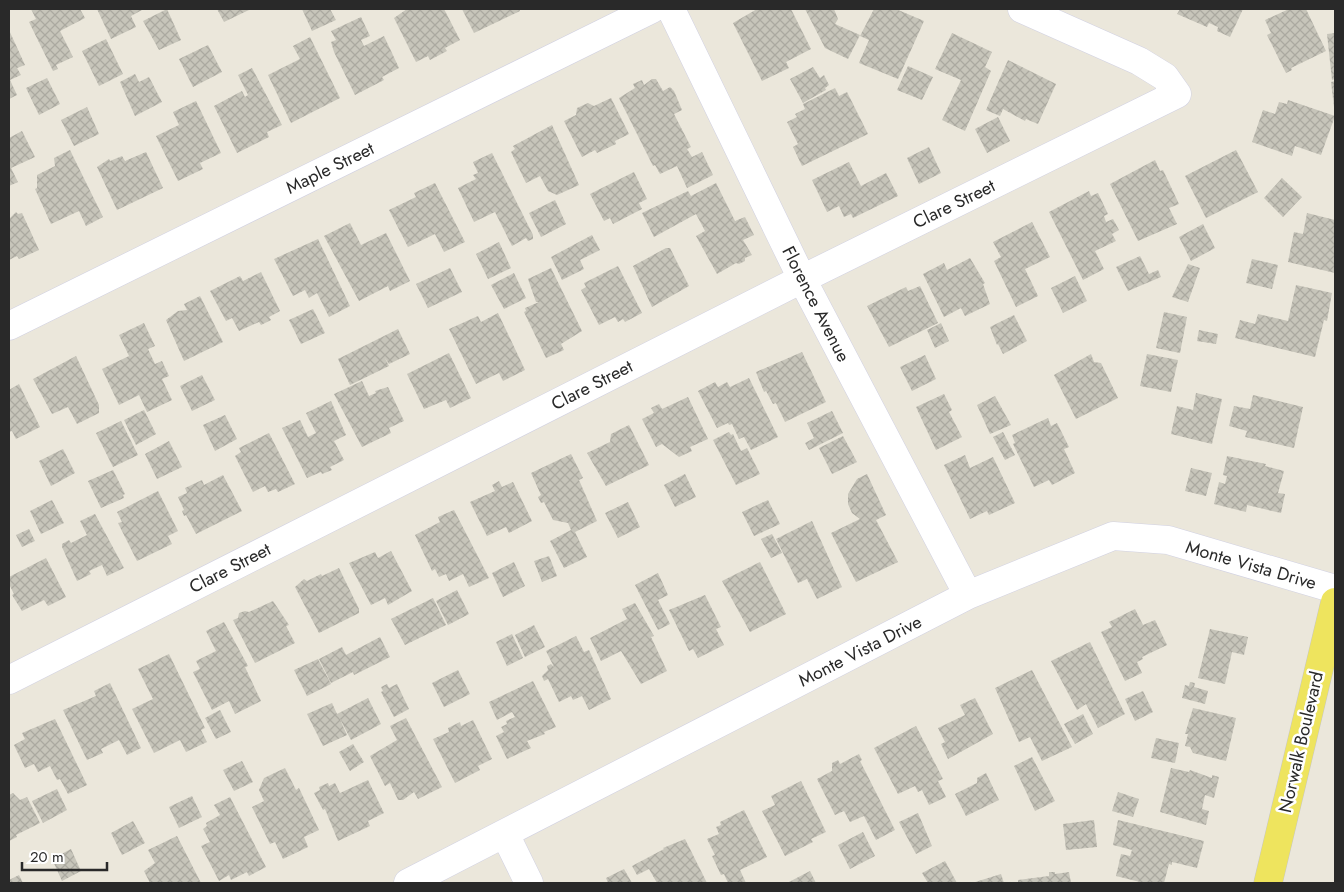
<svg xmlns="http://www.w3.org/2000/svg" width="1344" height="892" viewBox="0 0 1344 892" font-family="Jost,sans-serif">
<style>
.building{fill:url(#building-cross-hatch)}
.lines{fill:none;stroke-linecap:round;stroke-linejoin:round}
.minor-casing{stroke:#d1d1e2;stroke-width:29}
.major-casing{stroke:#c7c7c7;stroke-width:29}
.minor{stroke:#fff;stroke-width:28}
.major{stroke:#eee45e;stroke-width:28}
.labels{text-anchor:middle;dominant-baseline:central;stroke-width:5;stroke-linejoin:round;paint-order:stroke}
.street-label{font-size:18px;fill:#292929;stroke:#fff}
</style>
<defs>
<pattern id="building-cross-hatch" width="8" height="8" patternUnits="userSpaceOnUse" patternTransform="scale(1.25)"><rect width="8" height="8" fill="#c7c5ba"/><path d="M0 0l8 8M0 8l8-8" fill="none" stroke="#aba9a0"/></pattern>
</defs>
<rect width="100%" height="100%" fill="#ebe7db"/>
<path class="building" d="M31 9H80L85 18 60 31 73 57 56 65 58 69 53 71 29 22 36 19Z
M97 9H141L142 10 131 16 136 27 111 39Z
M167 9 181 40 159 50 143 21Z
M217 9H251L224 22Z
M302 9H330L336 20 312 31Z
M407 9H444L460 40 445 48 447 51 430 60 428 56 416 62 394 18Z
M462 9H519L520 11 474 33Z
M757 9H791L811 49 786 62 789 68 762 81 733 23Z
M805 9H834L838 19 835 24 860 35 848 59 825 48Z
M874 9H896L924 21 898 79 859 63 869 40 860 36Z
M1180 9H1243L1230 37 1217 31 1218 27 1209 23 1207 27 1177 14Z
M1289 9H1306L1326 51 1291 68 1292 70 1286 73 1267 35 1271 33 1265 20Z
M361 17 370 36 361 40 364 46 384 36 399 68 382 77 384 80 355 95 334 52 331 42 336 40 331 31Z
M9 30 25 65 17 68 21 75 10 80 17 95 9 99Z
M952 33 992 52 985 67 991 71 965 131 942 120 961 80 935 69Z
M1335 33V79L1332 80 1327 34Z
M310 37 340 98 291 123 268 75 300 59 293 46Z
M106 39 123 74 99 86 82 51Z
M208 45 222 72 193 87 179 59Z
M1008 60 1056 84 1038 124 1026 119 1025 121 1003 109 1000 116 986 110Z
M908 66 933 77 922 100 897 90Z
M813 67 820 78 824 75 829 85 825 88 826 90 803 103 790 79Z
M252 68 282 125 267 132 269 137 237 153 214 106 242 91 245 97 248 95 238 75Z
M135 74 139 82 149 77 162 102 135 116 120 82Z
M47 78 60 104 39 115 26 88Z
M652 79H656L663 91 670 87 674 91 682 110 674 114 691 147 687 149 692 157 702 152 713 175 687 188 677 166 660 174 655 165 653 166 619 98 635 88 633 84 642 80 644 85Z
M1335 81V107H1334L1331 82Z
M835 88 839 96 847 92 868 134 802 166 793 147 798 144 787 122 797 117 795 114 805 109 803 104Z
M611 98 629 134 615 141 616 144 597 153 595 150 582 157 564 121 576 115 577 108 588 103 594 106Z
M1288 100 1335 116 1321 155 1295 146 1292 156 1252 142 1263 110 1275 114 1279 102 1287 104Z
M196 101 221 153 200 163 203 169 178 181 156 136 179 125 173 112Z
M87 107 99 134 74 146 61 120Z
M998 117 1010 141 987 153 975 129Z
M552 125 579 185 557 195 548 191 540 176 526 183 511 152 515 149 513 146Z
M22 131 35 157 11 168 18 182 9 186V138Z
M929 147 941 173 919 184 907 158Z
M70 150 103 217 86 226 79 211 51 224 35 189 37 188V175L55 166 54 158Z
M1236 150 1258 192 1206 218 1185 176Z
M146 152 163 188 117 210 97 167 109 159 110 161 122 156 125 161Z
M492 153 533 235V239L528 241 526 238 512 246 495 212 474 222 458 188 476 179 473 175 478 173 473 162Z
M1155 160 1160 171 1163 170 1179 204 1169 208 1177 224 1138 241 1110 184Z
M849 162 861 186 886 173 898 196 853 218 851 214 844 217 839 206 827 212 812 180Z
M634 172 647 199 639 203 642 209 613 224 610 218 604 221 590 194Z
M1282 178 1302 197 1283 217 1264 198Z
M435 183 465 242 444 252 435 234 408 247 389 210 416 197 414 193Z
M716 183 735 221 745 217 754 235 743 240 752 255 745 258V261L739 264 736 263 717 274 696 236 705 231 696 214 654 237 642 213 688 191 691 196Z
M1089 191 1091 196 1098 193 1108 214 1104 216 1106 222 1113 219 1119 230 1112 234 1116 241 1095 251 1104 269 1083 280 1049 212Z
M555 200 566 224 541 237 529 213Z
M16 212 18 214 22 213 39 250 19 259 17 256 9 260V219Z
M1307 213 1335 220V273L1288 262 1294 232 1303 234Z
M1032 222 1050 257 1025 269 1038 296 1016 307 994 261 1001 257 993 242Z
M350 223 361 245 386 233 410 281 390 291 388 286 359 301 324 236Z
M1203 224 1215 248 1191 261 1179 237Z
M592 235 600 250 580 260 584 269 562 280 551 257Z
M318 239 350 306 329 317 317 293 309 298 305 290 293 296 274 259Z
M499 242 511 268 488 279 476 254Z
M666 248H670L689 286 652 307 633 266Z
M1140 256 1149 274 1158 270 1161 277 1128 291 1116 267Z
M970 258 985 283 983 284 990 304 965 316 961 308 944 317 923 274 944 263 947 270Z
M1252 259 1278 265 1272 289 1246 283Z
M1188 264 1200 268 1188 302 1172 297Z
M618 266 642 313 625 322 623 319 618 322 615 317 599 325 581 290 586 287 584 283Z
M450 268 462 292 428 308 416 284Z
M551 268 582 331 561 344 564 350 546 358 524 312 526 311 525 308 539 302H536L528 279Z
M261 272 280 311 269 317 271 320 261 325 259 322 239 331 232 318 226 321 210 291 240 276 243 281Z
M514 273 526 298 504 309 491 285Z
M1075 276 1087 301 1063 313 1051 288Z
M1296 285 1332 293 1327 321 1324 320 1315 357 1235 338 1240 320 1255 324 1258 314 1288 321Z
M920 286 938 323 889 347 867 306 906 287 908 291Z
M200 296 223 342 184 361 166 320 178 311 187 310 184 304Z
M313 309 325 333 301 344 289 320Z
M1164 312 1187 317 1180 353 1156 348Z
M498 313 525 370 503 381 499 373 476 384 449 329 478 316 481 322Z
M1014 315 1027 341 1003 354 998 344 997 345 990 327Z
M144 323 155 346 148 349 155 364 162 361 169 376 162 379 172 400 147 412 139 395 119 405 102 369 129 356 119 335Z
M941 323 949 341 935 348 927 330Z
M398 329 410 354 389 364 385 358 389 366 350 385 338 359Z
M1199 330 1218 334 1216 344 1197 341Z
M802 352 826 402 785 422 776 403 773 404 766 391 764 392 756 372Z
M449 353 471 398 450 408 446 400 424 409 407 374Z
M1091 354 1094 362 1101 363 1118 398 1076 419 1054 375Z
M1147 354 1178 360 1171 392 1140 386Z
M925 355 936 379 912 391 900 367Z
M76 356 99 405V413L77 424 68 407 52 414 33 379Z
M202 375 215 400 192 411 180 386Z
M749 378 778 437 751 450 744 437 739 439 732 424 729 425 728 423 717 428 698 391 715 382 718 387 727 382 730 387Z
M362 381 369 396 376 393 375 391 388 387 404 421 389 428 391 433 362 447 334 394Z
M19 384 40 427 16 439 12 431 9 432V390Z
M1196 393 1222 399 1212 444 1171 434 1177 406 1193 410Z
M944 394 952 410 949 412 962 437 936 450 916 407Z
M1253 395 1303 407 1294 448 1245 437 1247 431 1229 426 1234 406 1250 409Z
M995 396 1011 425 990 434 977 405Z
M688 397 708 439 690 447 692 451 679 457 662 444 656 447 642 419 654 413 651 408 659 404 662 409Z
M331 401 346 435 334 441 344 460 330 467 332 470 322 474 321 472 307 478 282 428 300 420 308 437 316 433 306 413Z
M144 410 156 434 136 445 124 420Z
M832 411 843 433 809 450 805 443 814 438 807 423Z
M225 415 237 439 215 451 203 425Z
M1048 418 1051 426 1057 423 1069 447 1064 449 1075 473 1052 485 1049 480 1034 487 1013 444 1015 443 1012 435Z
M121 421 138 455 113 467 96 433Z
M629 425 649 465 606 486 587 453 610 442 611 434Z
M729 432 731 435 733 434 741 451 747 448 760 474 736 485 713 440Z
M1003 432 1015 455 1005 460 993 437Z
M269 433 295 484 278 492 276 489 268 492 265 486 253 492 235 456 241 452 239 448Z
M843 436 857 462 832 474 819 448Z
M169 441 182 467 157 479 145 454Z
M63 449 75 473 51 486 39 461Z
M571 454 583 478 579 480 597 521 575 532 587 557 564 568 550 541 571 530 568 523 553 520 544 502 541 503 538 497 541 495 531 473Z
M965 455 970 468 993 457 1015 503 989 515 987 511 970 519 944 465Z
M1227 456 1266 464 1265 466 1284 471 1278 493 1285 494 1281 513 1247 505 1246 512 1214 504 1219 482 1225 484 1227 476 1223 475Z
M1191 468 1212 473 1206 496 1185 491Z
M113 470 125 494 123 495 124 498 101 508 88 481Z
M685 474 696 497 675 507 664 485Z
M867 474 886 515 876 520 898 562 856 582 831 533 860 519 852 513 848 504V494L857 479Z
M223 475 242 511 196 534 186 515 184 516 182 511 184 510 178 497 187 493 185 488 202 480 204 485Z
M499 481 502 487 513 482 532 521 509 533 506 527 487 536 470 502 495 491 492 485Z
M158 491 178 531 168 536 172 544 137 561 118 523 122 522 117 512Z
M52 500 64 523 41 534 30 511Z
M768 500 780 524 754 536 742 512Z
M628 502 640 527 618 538 605 513Z
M454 510 489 578 469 587 463 574 449 581 446 574 439 577 435 569 432 571 415 535 440 522 438 517Z
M95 514 124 568 107 576 102 565 89 571 91 574 77 581 62 547V544L69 540 71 543 87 535 80 521Z
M812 521 842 587 817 599 807 579 798 583 776 539Z
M29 529 35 541 22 547 16 535Z
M772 534 782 553 771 558 761 539Z
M391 551 412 591 388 605 385 598 371 605 349 563 375 552 378 558Z
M549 556 557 576 542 582 534 561Z
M46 558 66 597 48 606 44 600 22 611 12 595 14 594 9 584V577Z
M514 562 525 586 503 597 492 573Z
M760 562 786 614 750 632 722 581Z
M339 568 359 609V613L319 633 295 587 304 579 307 581 321 574 322 576Z
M658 573 668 595 658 600 670 624 658 630 635 585Z
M457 590 469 614 448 625 436 601Z
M705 595 721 627 716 629 724 645 698 658 693 649 689 651 669 610Z
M433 598 446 625 405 645 391 619Z
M273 601 289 625 286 626 295 643 255 663 233 620 238 618 239 613 245 611 249 612Z
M635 603 654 636 651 637 667 671 641 684 621 651 601 661 590 638 627 619 622 609Z
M1135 609 1143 625 1155 620 1167 645 1142 657 1143 659 1137 662 1142 673 1125 681 1101 632 1112 627 1109 622Z
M224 622 248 666 245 667 261 701 235 714 229 701 212 710 193 672 200 669 196 661 216 651 206 631Z
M534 625 545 647 525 657 515 635Z
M1210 629 1248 637 1244 655 1232 652 1225 684 1198 678Z
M512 634 523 658 507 666 496 642Z
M576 636 584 652 589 650 611 699 589 710 582 696 573 700 571 696 559 702 548 679 544 681 542 676 548 670 547 666 551 664 554 667 546 651Z
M380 637 390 657 354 675 353 672 331 683 319 659 342 647 346 655Z
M1090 642 1125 714 1098 728 1086 704 1077 710 1051 661Z
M169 654 205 728 201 730 207 742 186 752 180 740 154 753 132 709 153 699 138 669Z
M318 659 331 684 307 696 294 670Z
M458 670 470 694 444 707 432 683Z
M1032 670 1072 747 1042 761 1030 737 1019 742 995 688Z
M533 681 556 727 544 732 545 734 527 741 531 748 507 759 496 736 504 732 501 727 507 724 506 721 515 717 512 712 497 720 489 702Z
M1190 682 1195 683 1194 687 1208 691 1205 704 1182 698 1185 685 1189 686Z
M110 683 141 748 127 755 119 740 101 749 103 753 87 760 63 710 96 696 94 691Z
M387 684 389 688 397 684 409 709 394 717 381 692 383 691 381 687Z
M1143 691 1153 712 1135 721 1125 699Z
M368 698 381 724 351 740 339 717 347 735 323 746 307 714 332 703 337 714Z
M975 698 993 734 948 759 941 744 945 742 938 728 965 715 960 705Z
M1193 708 1236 718 1226 761 1193 753 1190 747 1185 746 1188 734H1185Z
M220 710 231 732 216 739 205 718Z
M1083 714 1093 734 1075 744 1064 724Z
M406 718 442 787 418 799 414 792 403 800H398L390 783 385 786 370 756 397 740 390 726Z
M55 719 87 785 68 794 60 779 57 780 50 766 38 772 34 764 25 768 14 745 25 739 22 733Z
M473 720 492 759 478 766 480 770 455 783 433 739 449 732 448 728 460 722 461 726Z
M916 726 943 779 938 781 946 797 929 805 922 790 918 792 915 786 898 794 874 748Z
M1156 738 1179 743 1175 763 1151 758Z
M353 744 364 762 350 771 339 752Z
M859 754 862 760 860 761 895 830 876 840 864 816 850 822 844 811 835 815 817 779 832 771V763L838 760 840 764Z
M1032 757 1055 801 1035 811 1014 766Z
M242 761 253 782 234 791 223 770Z
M285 768 296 790 299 788 319 830 304 837 308 847 283 859 275 842 270 844 252 807 264 801 259 790 264 778Z
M1171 768 1189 772 1190 770 1212 778V775L1219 777 1214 798 1205 795 1202 809 1209 811 1206 825 1160 812Z
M986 773 999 800 966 816 955 794 977 783V778Z
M368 780 384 813 368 821 370 826 338 841 325 809 323 810 314 793 320 790 319 787 328 783 329 786 335 783 340 793Z
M801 781 826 832 811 839 813 842 785 856 762 811 775 805 771 796Z
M57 789 67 810 43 823 32 801Z
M1118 792 1139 799 1133 817 1112 811Z
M13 793 20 800 27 797 40 823 16 835 17 837 9 841V795Z
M192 796 202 817 179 828 169 807Z
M230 797 266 867 249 876 247 872 231 880 229 875 219 881 201 846 210 842 203 829 207 826 206 823 220 815 214 805Z
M744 810 767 857 740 870 746 883H728L724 874 721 875 712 856 715 855 707 839 719 834 716 827 721 825 720 822Z
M918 813 932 846 916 854 899 822Z
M1094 820 1097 847 1066 850 1063 824Z
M1118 820 1204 841 1197 868 1172 862V865L1169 864 1164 883H1144L1116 876 1121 854 1130 856 1132 850 1113 845Z
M133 821 145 843 122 855 111 833Z
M863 832 875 856 850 869 838 845Z
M177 836 201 883H150L144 871 155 863 148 850Z
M685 839 707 883H657L649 869 637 875 632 866 664 849 663 848Z
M71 849 81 871 62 881 52 859Z
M945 861 957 883H928L922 873Z
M624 869 632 883H608L606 878Z
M810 871 816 883H787Z
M1049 872H1055V874L1069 872 1071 883H1018V880L1049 876Z
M1001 874 1004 883H972Z
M19 875 23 883H9V880Z"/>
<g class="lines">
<g class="minor-casing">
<path id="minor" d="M671 9 802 279 968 595
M9 326 652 9
M9 680 802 279 1177 94 1165 77 1139 61 1022 9
M505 834 529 883
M408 883 968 595 1113 536 1168 540 1335 589"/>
</g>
<g class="major-casing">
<path id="major" d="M1268 883 1335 602"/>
</g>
<use href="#minor" class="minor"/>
<use href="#major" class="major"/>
</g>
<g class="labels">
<g class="street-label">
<text transform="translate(330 168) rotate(-26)">Maple Street</text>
<text transform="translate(954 204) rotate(-26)">Clare Street</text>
<text transform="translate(816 304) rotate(63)">Florence Avenue</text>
<text transform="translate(592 385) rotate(-27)">Clare Street</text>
<text transform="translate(1251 565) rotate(16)">Monte Vista Drive</text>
<text transform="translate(230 568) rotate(-27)">Clare Street</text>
<text transform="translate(860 651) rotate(-27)">Monte Vista Drive</text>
<text transform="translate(1301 742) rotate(-77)">Norwalk Boulevard</text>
</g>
</g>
<rect width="1344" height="892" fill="none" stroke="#292929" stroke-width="20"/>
<path d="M22 862v8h85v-8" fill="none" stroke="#292929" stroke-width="2.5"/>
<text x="30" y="862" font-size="15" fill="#292929" stroke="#ffffff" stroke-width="4" paint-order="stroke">20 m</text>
</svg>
